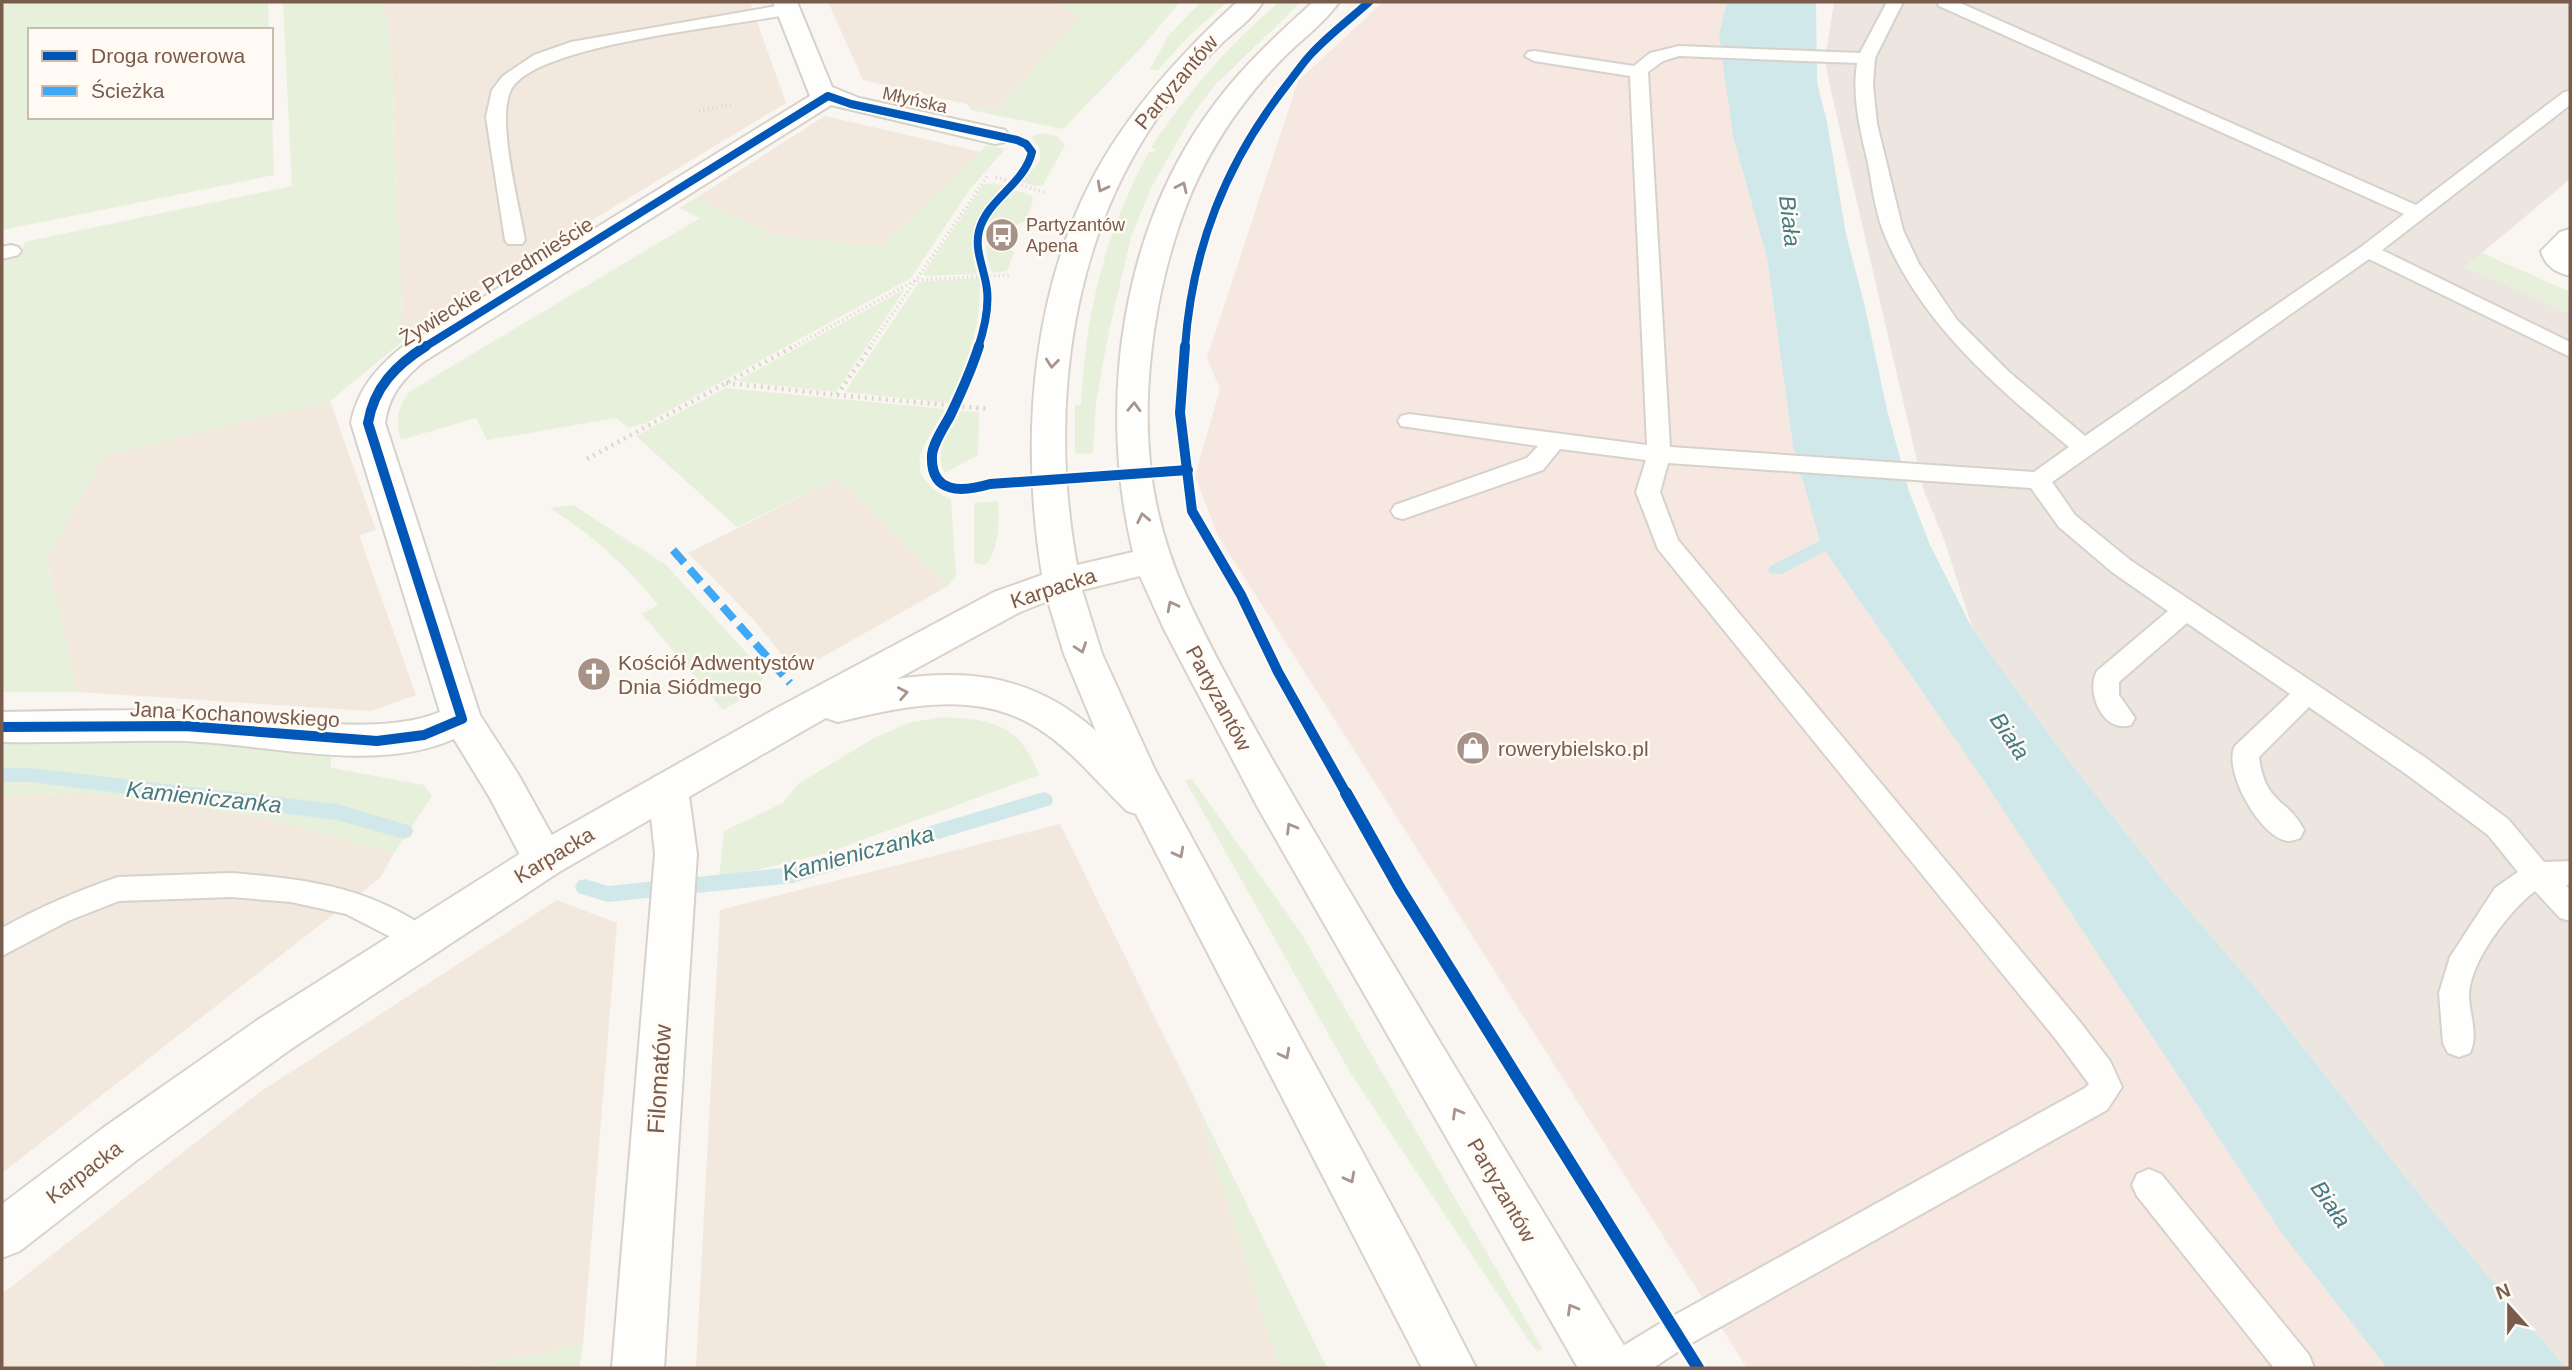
<svg xmlns="http://www.w3.org/2000/svg" width="2572" height="1370" viewBox="0 0 2572 1370" font-family="Helvetica,sans-serif">
<style>
.residential{fill:#f2e8de}
.commercial{fill:#f6e8e1}
.industrial{fill:#ede5e0}
.green{fill:#e7f0db}
.water{fill:#d0e8ea}
.lines{fill:none;stroke-linecap:round;stroke-linejoin:round}
.stream{fill:#d0e8ea;fill-rule:evenodd}
.lane-casing{stroke:#d7d1cb;stroke-width:4}
.street-casing{stroke:#d7d1cb;stroke-width:4}
.secondary-casing{stroke:#d9d2cb;stroke-width:4}
.path-far1{stroke:#dcd5d0;stroke-width:3.5;stroke-dasharray:1 3.5;stroke-linecap:butt}
.path{stroke:#dcd5d0;stroke-width:4.5;stroke-dasharray:2 5;stroke-linecap:butt}
.lane{fill:#fefefd;fill-rule:evenodd}
.street{fill:#fefefd;fill-rule:evenodd}
.secondary{fill:#fefefd;fill-rule:evenodd}
.quiet{stroke:#3fa9f5;stroke-width:8;stroke-dasharray:17 8;stroke-linecap:butt}
.cycleway-far2-casing{stroke:#fffaf3;stroke-width:11}
.cycleway-far1-casing{stroke:#fffaf3;stroke-width:14}
.cycleway-casing{stroke:#fffaf3;stroke-width:17}
.cycleway-far2{stroke:#0057b8;stroke-width:8}
.cycleway-far1{stroke:#0057b8;stroke-width:10}
.cycleway{stroke:#0057b8;stroke-width:12}
.oneway{stroke:#a8958b}
.labels{text-anchor:middle;dominant-baseline:central;stroke-width:5;stroke-linejoin:round;paint-order:stroke}
.far-street-label{font-size:18px;fill:#7a5c4d;stroke:#fffaf3}
.far-poi-label{font-size:18px;fill:#7a5c4d;stroke:#fffaf3;text-anchor:start}
.street-label{font-size:21px;fill:#7a5c4d;stroke:#fffaf3}
.poi-label{font-size:21px;fill:#7a5c4d;stroke:#fffaf3;text-anchor:start}
.water-label{font-size:23px;font-style:italic;fill:#437c86;stroke:#fffaf3}
.near-street-label{font-size:24px;fill:#7a5c4d;stroke:#fffaf3}
</style>
<rect width="100%" height="100%" fill="#f9f5f0"/>
<path class="residential" d="M382 2H750L786 103 546 248 403 341 392 64Z
M828 2H1053L1082 17 996 111 863 80Z
M825 116 981 152 882 246 777 236 696 198Z
M330 401 376 530 359 535 416 695 371 711 78 692 47 558 104 456Z
M837 479 948 586 796 672 754 620 688 553Z
M83 793 257 816 394 853 380 878 2 1173V797Z
M1060 824 1195 1099 1279 1368H696L720 910Z
M557 900 617 923 583 1344 464 1368H2V1294L260 1092Z"/>
<path class="commercial" d="M1383 2H1727L1719 35 1767 258 1793 446 1821 545 1988 787 2280 1231 2387 1368H1747L1218 536 1195 476 1220 389 1207 358 1298 81Z"/>
<path class="industrial" d="M1834 2H2570V179L2465 267 2570 314V1368H2566L2427 1204 2256 988 2172 891 2065 756 1973 630 1945 542 1924 491 1829 82 1825 60Z"/>
<path class="green" d="M2 2H268L269 30H30V117H271V83L274 175 2 230Z
M283 2H382L388 19 392 64 403 341 330 401 104 457 47 558 78 692H2V258L22 254 24 242 292 186Z
M1053 2H1180L1141 48 1063 129 971 110 967 104 996 111 1081 17Z
M1201 2H1227L1189 36 1157 71 1150 69 1169 35Z
M1279 2H1301L1214 86 1193 114 1151 188 1131 237 1109 331 1096 402 1093 453 1075 454V405H1081C1086 312 1104 234 1149 152L1154 153 1156 149 1151 148C1191 87 1225 50 1279 2Z
M1040 133 1057 136 1065 145 1043 185 1036 186 1022 182 1040 161V149L1031 137Z
M987 145 1005 149 970 189 911 278 646 423 628 428 616 418 487 440 476 418 401 440C395 419 397 410 409 392L700 218 679 208 696 198 777 236 882 246Z
M993 183 1003 186C975 215 965 233 977 274L925 276 923 274 983 185Z
M1012 190 1031 195 1033 201 1026 221 1016 225 999 224 989 247 1008 248 1014 252 1007 271 992 273C980 238 985 216 1012 190Z
M2482 253 2570 292V314L2465 267Z
M979 278C984 317 966 369 949 403L845 392 919 282Z
M905 289 836 392 737 381Z
M725 388 945 409C923 449 898 472 951 500L956 576 948 586 837 479 737 527 636 436Z
M961 411 979 412 978 455 945 473C932 453 951 429 961 411Z
M998 501C999 523 1000 547 986 565L974 563V503Z
M573 505 666 565 765 673 756 691 723 710 642 614 658 605C628 567 591 534 550 508Z
M943 717C995 720 1019 724 1039 775L824 854 719 879 724 831 783 803 798 784 874 738 908 723Z
M2 738C108 736 226 741 331 756V768L424 785 432 796 394 853 257 816 83 793 2 797Z
M1192 779 1301 933 1542 1348 1538 1351 1534 1348 1350 1072 1185 780Z
M1195 1099 1327 1368H1279Z
M583 1344 579 1368H464Z"/>
<path class="water" d="M1727 2H1816L1817 82 1827 122 1846 234 1865 307 1887 410 1909 491 1930 545 1973 630 2065 756 2172 891 2256 988 2427 1204 2566 1368H2387L2280 1231 1988 787 1821 545 1793 446 1767 258 1733 136 1719 35Z"/>
<g class="lines">
<path class="stream" d="M1841 530 1847 532 1849 536 1847 540 1782 574H1770L1768 570 1770 566Z
M2 768H31L337 804 411 826 413 831 411 836 404 839 337 820 31 782H2Z
M1044 792 1051 795 1053 800 1051 805 793 883 608 902 578 893 575 887 578 881 585 879 608 886 793 867Z"/>
<g class="lane-casing">
<path id="lane" d="M1887 2H1903L1875 58 1873 85 1877 124 1903 230 1919 264 1957 320 2009 372 2085 436 2361 247 2404 214 1939 6 1937 2H1958L2416 205 2564 92 2570 91V105L2382 250 2570 342V357L2369 259 2052 482 2075 515 2130 560 2426 758 2508 819 2544 862 2570 861V885H2566L2570 890V921L2560 918 2535 891C2509 911 2471 960 2469 994 2469 1015 2479 1034 2470 1053L2459 1057 2448 1053 2443 1043 2439 993 2450 957 2495 888 2518 872 2488 835 2406 774 2309 707 2259 757C2265 805 2288 798 2304 830L2300 838C2298 839 2291 841 2289 841 2262 840 2222 771 2235 746L2290 694 2187 623 2119 682V695L2135 718 2131 725C2104 734 2085 693 2097 671L2168 611 2112 572 2059 527 2031 488 1668 463 1660 492 1678 540 2080 1022 2110 1061 2122 1087 2107 1110 1688 1345 1653 1368H1603L1608 1355 1664 1321 2085 1088 2089 1084 2058 1042 1658 549 1636 492 1646 460 1560 449 1543 470 1403 519 1395 517 1391 511 1395 505 1527 458 1538 446 1401 426 1398 421 1401 416 1409 414 1647 445 1630 76 1534 61 1525 56 1528 52 1534 51 1634 66 1650 53 1679 46 1860 53ZM1679 56 1857 63C1852 97 1860 130 1868 163 1872 186 1875 209 1883 231 1920 323 1995 386 2069 447L2034 472 1670 447 1648 72 1663 61Z
M788 4 794 5 796 9 794 13C741 26 529 43 510 92 497 123 519 204 525 240L522 244H508L505 240 486 117 492 90 503 76 534 55 571 42Z
M11 245 18 247 21 251 18 255 2 259V247Z
M231 873C293 878 352 884 407 916 418 923 429 927 435 939L431 948 420 952 346 914 291 902 231 897 119 901 68 921 2 956V928C40 907 77 891 118 877Z
M2149 1169 2161 1174 2309 1355 2314 1368H2274L2137 1196 2132 1185 2137 1174Z"/>
</g>
<g class="street-casing">
<path id="street" d="M773 2H797L832 87 859 98 1005 130 1009 136 1005 142 995 144 831 105 423 362C402 380 389 395 385 423L480 715 518 774 559 848 565 860 559 872 544 878 529 872 490 798 454 739C374 774 270 744 184 741 123 740 62 743 2 742V712C63 711 124 709 185 711 260 713 372 740 440 712L351 423C357 391 376 368 401 348L810 96Z
M2570 229V276C2555 272 2545 266 2541 251L2560 232Z
M668 773 682 777 688 789 697 854 664 1368H612L655 854 648 789 654 777Z"/>
</g>
<g class="secondary-casing">
<path id="secondary" d="M1237 2H1263C1253 18 1236 30 1222 43 1203 61 1184 82 1168 103 1070 233 1048 408 1077 565L1133 552C1097 402 1121 226 1217 101 1245 64 1279 33 1313 2H1339C1324 24 1298 42 1280 61 1238 105 1206 153 1185 209 1151 299 1136 418 1158 512 1172 573 1197 620 1226 675 1258 736 1293 796 1328 855 1426 1021 1527 1185 1626 1349L1633 1368H1578L1257 806 1164 629 1140 576 1082 590 1102 654 1155 770 1415 1249 1476 1368H1422L1136 814 1127 811C1100 785 1075 754 1045 733 983 688 907 705 838 722L826 718 803 731 559 872 291 1049 137 1160 20 1251 2 1258V1204L103 1128 259 1019 529 848 775 709 994 592 1042 575C1019 431 1032 270 1112 145 1147 91 1190 45 1237 2ZM1048 601 1064 654 1096 731C1036 678 974 668 897 679L1020 612Z"/>
</g>
<path class="path-far1" d="M699 111 732 104
M996 177 1046 193
M791 348 916 280 1010 275
M869 348 989 174"/>
<path class="path" d="M726 383 837 395 871 346
M837 395 990 409
M587 459 794 346"/>
<use href="#lane" class="lane"/>
<use href="#street" class="street"/>
<use href="#secondary" class="secondary"/>
<path class="quiet" d="M673 550 790 683"/>
<g class="cycleway-far2-casing">
<path id="cycleway-far2" d="M423 348 828 96 851 104 1017 140 1026 144 1032 152C1024 185 987 199 979 231 974 251 985 270 987 290 989 308 984 330 978 348
M1185 348C1192 249 1225 164 1286 86 1295 75 1303 62 1313 52 1330 34 1350 19 1369 2"/>
</g>
<g class="cycleway-far1-casing">
<path id="cycleway-far1" d="M979 346C971 371 961 393 950 416 944 427 933 443 932 455 930 495 963 492 990 484L1188 470
M1185 346 1180 413 1192 511 1241 595 1278 672 1347 795
M2 727 185 726 377 741 424 735 462 719 368 423C374 387 396 365 426 346"/>
</g>
<g class="cycleway-casing">
<path id="cycleway" d="M1346 793 1400 889 1698 1368"/>
</g>
<use href="#cycleway-far2" class="cycleway-far2"/>
<use href="#cycleway-far1" class="cycleway-far1"/>
<use href="#cycleway" class="cycleway"/>
</g>
<defs><path id="oneway-chevron" d="M-2-3.5L2.5 0L-2 3.5" fill="none" stroke-width="1.6" stroke-linecap="round" stroke-linejoin="round" transform="scale(1.75)"/></defs>
<g class="oneway">
<use href="#oneway-chevron" transform="translate(1102 187) rotate(118)"/>
<use href="#oneway-chevron" transform="translate(1182 187) rotate(-65)"/>
<use href="#oneway-chevron" transform="translate(1052 363) rotate(96)"/>
<use href="#oneway-chevron" transform="translate(1134 407) rotate(-88)"/>
<use href="#oneway-chevron" transform="translate(1143 518) rotate(-102)"/>
<use href="#oneway-chevron" transform="translate(1172 606) rotate(-117)"/>
<use href="#oneway-chevron" transform="translate(1081 648) rotate(71)"/>
<use href="#oneway-chevron" transform="translate(903 693) rotate(-11)"/>
<use href="#oneway-chevron" transform="translate(1291 828) rotate(-120)"/>
<use href="#oneway-chevron" transform="translate(1179 853) rotate(62)"/>
<use href="#oneway-chevron" transform="translate(1285 1054) rotate(62)"/>
<use href="#oneway-chevron" transform="translate(1457 1113) rotate(-120)"/>
<use href="#oneway-chevron" transform="translate(1350 1178) rotate(62)"/>
<use href="#oneway-chevron" transform="translate(1572 1309) rotate(-120)"/>
</g>
<defs>
<g id="bus-disc" transform="scale(1.75)"><circle r="9.5" fill="#a69286" stroke="#fffaf3"/><path d="M-5-6H5V4H4V6H2V4H-2V6H-4V4H-5ZM-3.5-4V0h7V-4ZM-3.5 1.2v1.5H-2V1.2ZM2 1.2v1.5H3.5V1.2Z" fill="#fff"/></g>
<g id="church-disc" transform="scale(1.75)"><circle r="9.5" fill="#a69286" stroke="#fffaf3"/><path d="M-1.2-6h2.4v3.5h3.3v2.4h-3.3V6h-2.4V-.1h-3.3v-2.4h3.3Z" fill="#fff"/></g>
<g id="shop-disc" transform="scale(1.75)"><circle r="9.5" fill="#a69286" stroke="#fffaf3"/><path d="M-5-2.5h2.3a2.7 3.5 0 0 1 5.4 0H5L5.5 6h-11ZM-1.5-2.5h3a1.5 2.3 0 0 0-3 0Z" fill="#fff"/></g>
</defs>
<g fill-rule="evenodd">
<use href="#bus-disc" x="1002" y="235"/>
<use href="#church-disc" x="594" y="674"/>
<use href="#shop-disc" x="1473" y="748"/>
</g>
<g class="labels">
<g class="far-street-label">
<text transform="translate(915 100) rotate(13)">Młyńska</text>
</g>
<g class="far-poi-label">
<text x="1026" y="225">Partyzantów<tspan x="1026" dy="21">Apena</tspan></text>
</g>
<g class="street-label">
<text transform="translate(1176 82) rotate(-50)">Partyzantów</text>
<text transform="translate(496 281) rotate(-32)">Żywieckie Przedmieście</text>
<text transform="translate(1053 588) rotate(-18)">Karpacka</text>
<text transform="translate(1219 698) rotate(62)">Partyzantów</text>
<text transform="translate(235 714) rotate(3)">Jana Kochanowskiego</text>
<text transform="translate(554 855) rotate(-31)">Karpacka</text>
<text transform="translate(84 1172) rotate(-37)">Karpacka</text>
<text transform="translate(1502 1190) rotate(60)">Partyzantów</text>
</g>
<g class="poi-label">
<text x="618" y="662">Kościół Adwentystów<tspan x="618" dy="24">Dnia Siódmego</tspan></text>
<text x="1498" y="748">rowerybielsko.pl</text>
</g>
<g class="water-label">
<text transform="translate(1790 221) rotate(83)">Biała</text>
<text transform="translate(2010 736) rotate(56)">Biała</text>
<text transform="translate(204 797) rotate(6)">Kamieniczanka</text>
<text transform="translate(858 853) rotate(-15)">Kamieniczanka</text>
<text transform="translate(2331 1204) rotate(55)">Biała</text>
</g>
<g class="near-street-label">
<text transform="translate(659 1079) rotate(-86)">Filomatów</text>
</g>
</g>
<rect width="2572" height="1370" fill="none" stroke="#7a5c4d" stroke-width="7"/>
<rect x="28" y="28" width="245" height="91" fill="#fffaf3" stroke="#cabbb1" stroke-width="2"/>
<rect x="42" y="51" width="35" height="10" fill="#0057b8" stroke="#cabbb1" stroke-width="2"/>
<text x="91" y="63" font-size="21" fill="#7a5c4d">Droga rowerowa</text>
<rect x="42" y="86" width="35" height="10" fill="#3fa9f5" stroke="#cabbb1" stroke-width="2"/>
<text x="91" y="98" font-size="21" fill="#7a5c4d">Ścieżka</text>
<g transform="translate(2509 1307) rotate(339)" stroke="#fffaf3" stroke-width="5" paint-order="stroke">
<path d="M0-5L12 26L0 18L-12 26Z" fill="#7a5c4d"/>
<text y="-10" font-size="19" font-weight="bold" text-anchor="middle" fill="#7a5c4d">N</text>
</g>
</svg>
